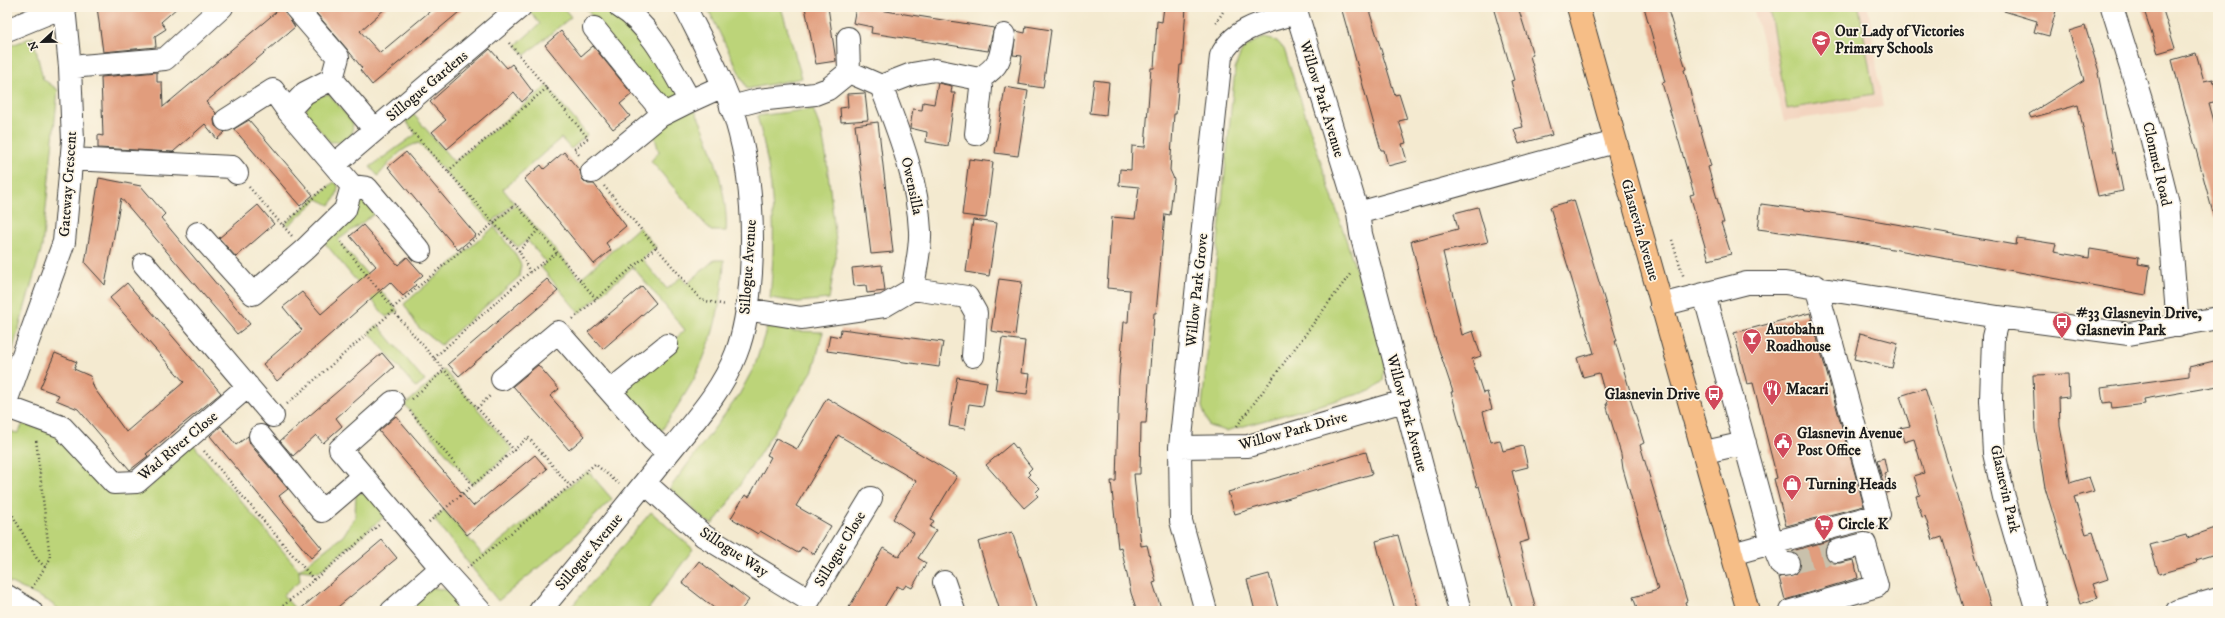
<svg xmlns="http://www.w3.org/2000/svg" width="2225" height="618" viewBox="0 0 2225 618" font-family="'IM FELL DW Pica',serif">
<style>
.built{fill:#f3d4bf}
.green{fill:#bcd479;stroke:#6c784a}
.building{fill:#e19d7d}
.lines{fill:none;stroke-linecap:round;stroke-linejoin:round}
.minor-tunnel{stroke:#c9c1ac;stroke-width:22;stroke-dasharray:22 11;stroke-linecap:butt}
.minor-casing{stroke:#3c3b37;stroke-width:24}
.major-casing{stroke:#3c3b37;stroke-width:24}
.path{stroke:#3c3b37;stroke-width:2.5;stroke-dasharray:1 3;stroke-linecap:butt}
.minor{stroke:#fff;stroke-width:22}
.major{stroke:#f6be87;stroke-width:22}
.labels{text-anchor:middle;dominant-baseline:central;stroke-width:3.5;stroke-linejoin:round;paint-order:stroke}
.poi-label{font-size:15px;font-weight:bold;fill:#1c1c1c;stroke:#fcf5e5;text-anchor:start}
.street-label{font-size:15px;fill:#1c1c1c;stroke:#fcf5e5}
</style>
<rect width="100%" height="100%" fill="#fcf5e5"/>
<filter id="ink" filterUnits="userSpaceOnUse"><feTurbulence type="fractalNoise" baseFrequency=".025" numOctaves="2"/><feDisplacementMap in="SourceGraphic" scale="8" xChannelSelector="R" yChannelSelector="G"/><feConvolveMatrix kernelMatrix="1 2 1 2 8 2 1 2 1" color-interpolation-filters="sRGB"/></filter>
<filter id="wash" filterUnits="userSpaceOnUse"><feTurbulence type="fractalNoise" baseFrequency=".012" numOctaves="4" result="noise"/><feDisplacementMap in="SourceGraphic" scale="16" xChannelSelector="R" yChannelSelector="G"/><feGaussianBlur stdDeviation="0.9" result="paint"/><feColorMatrix in="noise" values="0 0 0 0 0 0 0 0 0 0 0 0 0 0 0 0 0 1.4 0 .05"/><feComposite in="paint" operator="in"/></filter>
<g filter="url(#wash)">
<rect width="100%" height="100%" fill="#f4ead0"/>
<path class="built" d="M1753 7H1868L1883 107 1784 121Z"/>
<path class="green" d="M526 7H563L571 17 525 55 516 45 540 24Z
M585 7H620C643 38 669 68 689 100 708 130 729 195 726 231H711L651 161 659 152 651 124 660 116 598 24Z
M707 7H781L802 78 747 89Z
M1769 7H1859L1874 94 1787 109Z
M33 37 43 79 58 90 42 247 7 370V47Z
M1264 38 1277 41 1284 49 1385 359 1383 381 1370 391 1226 431 1209 426 1202 407 1235 69C1241 49 1244 45 1264 38Z
M547 86 587 135 571 149 561 138 503 189 514 203 491 223 419 143C401 147 390 162 378 176L370 167 416 134 401 115 408 108 454 162Z
M329 94 353 123 352 134 342 142H330L305 113C309 100 316 96 329 94Z
M813 109 822 133 826 155 837 250 829 299 798 302 770 298C776 234 775 179 757 116Z
M334 182 338 185C338 194 335 199 330 205L318 199 288 226 286 223Z
M359 193 377 212 338 240 398 311 386 317 320 237Z
M516 204 580 279 639 227 656 247 642 259 667 289 681 277 687 284 714 260H724C723 302 712 344 693 381 682 400 669 419 657 438L614 396 685 330 633 267 579 313 541 267 546 262 527 240 518 247 493 224Z
M494 227 514 252 521 265 519 277 441 345 418 327 404 304Z
M378 325 425 381 416 388 369 332Z
M767 327 793 331 823 332 813 370 727 505 713 524 706 521 670 488 739 395 755 365Z
M444 370 513 450 473 485 405 405Z
M23 424 60 434 110 489 147 490 192 443 299 570 343 536 355 517 356 492 375 495 386 515 319 572 299 570 300 581 283 595 297 611H61L48 601 7 581V431L18 433Z
M588 471 612 499 563 547 498 601 434 519 444 510 483 555Z
M651 512 693 549 647 611H568Z
M430 587 451 591 466 611H401Z"/>
<g id="blocks">
<path class="building" d="M97 7H178L161 22 166 29 155 36 156 47 103 52Z
M282 7 295 27 206 102 216 113 214 120 215 126 225 132 217 139 205 124 173 152 98 148V135L103 136 101 77 157 72V82H162L163 107Z
M311 7H387L360 31 380 53 435 7H465L372 85 360 70 362 68 347 49Z
M805 7H828L836 61 816 64Z
M856 7H875V9L892 12 994 28 988 51 871 33 872 27 853 23Z
M1164 7H1186L1182 65H1180L1176 114H1174L1170 170 1174 179 1170 215 1165 214 1156 313H1154L1146 423H1141L1140 474H1134L1141 546 1147 545 1156 582 1153 583 1162 611H1137L1131 593 1121 547 1118 548 1111 481H1116L1119 377 1124 322H1128L1130 290 1107 288 1112 217 1135 219 1139 187 1119 185 1120 169 1131 170 1132 146 1145 147 1151 68H1154L1157 21 1162 22Z
M1341 7H1368L1395 95 1399 94 1407 119 1399 121 1406 143 1402 144 1407 161 1388 166 1384 150H1381Z
M1493 7H1518L1533 55 1530 56 1552 135 1519 144 1514 129 1523 127 1511 81 1514 80Z
M1644 7H1667L1686 69 1684 70 1711 166 1708 167 1724 223H1721L1731 254 1709 260 1690 195 1694 194 1662 83 1665 82Z
M2005 7H2057L2049 36 2034 32 2037 21 2004 11Z
M2143 7H2162L2175 48 2158 53Z
M1026 26 1051 30 1043 88 1018 84 1022 56 1013 55 1016 31 1025 33Z
M2085 26 2099 72 2098 73 2113 153 2115 152 2123 191 2098 196 2078 105 2031 118 2029 114 2084 80 2069 31Z
M561 31 581 56 593 46 632 94 620 104 630 116 613 129 545 45Z
M490 49 507 68 512 64 533 92 522 102 514 92 447 149 432 132 446 120 430 102Z
M2196 53 2204 81 2213 79 2218 97V101L2209 103 2218 136V216L2214 217 2172 60Z
M1094 80 1109 82 1106 115 1090 113Z
M938 83 952 86 951 93H955L948 146 926 142 927 132 910 128 913 109 922 110 923 102 934 104Z
M1005 87 1028 91 1018 156 995 153Z
M865 93 868 120 841 122 840 108 848 107 847 94Z
M249 120 313 195 300 206 234 129Z
M878 122 893 252 871 254 855 125Z
M406 152 476 235 458 250 388 167Z
M564 152 580 171 583 180 588 184H594L626 226 606 243 611 250 594 264 524 179 541 165 544 169Z
M969 159 993 162 986 218 962 215Z
M99 178 141 186 165 214 161 218 250 324 237 334 121 198 105 285 85 263Z
M1574 200 1617 341H1615L1630 391 1628 392 1644 443 1640 445 1687 601 1685 602 1688 611H1638L1633 597 1658 590 1623 469 1621 454 1606 404H1608L1599 373 1583 377 1577 358 1594 353 1550 207Z
M1761 204 1844 215 2016 245 2017 238 2056 244 2054 252 2089 258 2090 249 2139 257 2138 264 2150 266 2146 295 1854 242 1758 229Z
M258 205 274 224 236 257 219 238Z
M1478 207 1488 242 1443 252 1462 335 1473 331 1481 356 1472 359 1483 393 1487 392 1492 409 1483 412 1491 442 1500 440 1503 451 1523 446 1528 467 1512 471 1529 540 1519 543 1536 611H1513L1479 486 1477 487 1451 392H1453L1433 332 1411 241 1458 229 1454 213Z
M973 220 997 223 989 276 966 272Z
M363 225 398 265 407 257 423 275 414 283 416 285 403 296 390 282 277 381 263 364 302 330 283 307 302 292 321 314 376 266 350 236Z
M882 265 885 291 867 293 866 285 854 286 852 268Z
M547 279 558 291 459 376 448 364Z
M999 279 1022 282 1015 335 991 331Z
M127 283 221 393 146 454 148 456 130 470 78 409 56 400 59 395 40 388 55 353 77 362 74 369 90 376 94 388 126 432 184 382 110 298Z
M642 286 656 303 603 349 588 332Z
M1810 313 1864 506 1786 526 1774 479 1777 478 1753 383 1747 384 1734 333Z
M841 329 943 342 939 367 827 351 830 335 840 337Z
M1860 333 1898 343 1892 368 1854 359Z
M1002 338 1025 341 1021 373 1030 374 1027 394 995 390Z
M382 353 394 367 336 418 342 426 323 443 316 435 293 456 280 441Z
M2218 360V386L2144 399 2145 404 2112 408 2111 402 2103 403 2101 388 2189 376V367Z
M538 365 559 389 550 396 585 436 569 450 513 386Z
M2068 374 2069 397 2059 398 2060 426 2070 483 2089 477 2094 491 2074 497 2086 534 2093 532 2108 579 2093 584 2098 598 2080 604 2045 487 2035 429 2033 375Z
M957 377 987 382 983 406 969 404 965 429 949 426Z
M1925 388 1953 480 1992 611H1964L1942 537 1933 540 1925 516 1922 517 1916 496 1920 495 1914 476 1924 473 1914 439 1904 442 1900 428 1910 426 1900 396Z
M827 398 957 476 931 519 934 521 930 527 936 530 918 558 926 563 912 588 906 585 903 589 897 586 882 611H847L883 548 899 557 914 533 893 519 916 481 838 435 796 506 831 526 814 554 802 547 798 553 760 531 758 534 731 518 745 495 749 497 771 457 767 455 776 438 797 449Z
M396 416 473 506 535 455 547 469 467 535 379 431Z
M221 426 236 445 248 436 250 444 288 489 279 496 322 548 311 558 210 436Z
M1012 443 1032 468 1028 472 1030 474 1028 476 1040 488 1035 493 1038 496 1024 508 986 465Z
M1366 452 1372 474 1235 514 1228 492Z
M1884 458 1887 472 1884 473 1890 492 1886 493 1877 460Z
M2218 527V553L2196 560 2197 563 2159 574 2150 545 2186 535 2187 538Z
M1012 532 1022 561 1037 611H1000L978 542Z
M1398 535 1413 590 1419 611H1395L1380 558 1376 541Z
M382 540 397 558 333 611H298Z
M1831 540 1825 548 1828 559 1833 563H1840L1854 560 1858 578 1785 600 1779 577 1796 574 1800 569 1801 563 1799 557 1792 551Z
M699 561 749 600 740 611H718L682 583Z
M1269 574 1278 608 1255 611 1247 580Z"/>
</g>
</g>
<g filter="url(#ink)">
<use href="#blocks" fill-opacity="0" stroke="#3c3b37" stroke-width="1"/>
<g class="lines">
<path class="minor-tunnel" d="M1789 564 1837 551"/>
<g class="minor-casing">
<path id="minor" d="M295 7 338 57 332 79
M620 7C651 25 672 70 690 101L723 86
M1295 7 1358 213 1361 234 1460 611
M2112 7 2146 116 2168 204 2178 326
M594 28 664 114
M7 30 63 7
M70 67 165 59 222 7
M849 72 881 86 912 74 935 70 979 79C1000 66 1001 58 1004 35
M881 86C899 133 918 181 920 231 921 249 915 270 913 289
M731 107 758 100 815 94 828 89 849 72 848 38
M226 120 273 90 288 111
M976 134 981 88 979 79
M71 159 232 167 237 173
M335 164 520 7
M592 172 660 116 690 101
M352 186 367 188 420 251
M1358 213 1615 142
M198 233 253 294 304 250 345 210 352 186 288 111 305 93 332 79 375 130
M144 264 273 416
M1704 294 1772 543 1732 554
M1661 305 1747 283H1785L1998 317 2129 334 2218 318
M746 309 801 318 884 306 913 289 967 297 976 313 973 356
M1998 317 1993 337 1991 400 1994 453 2004 497 2037 611
M502 379 558 332 653 440 668 453
M610 391 667 345
M7 399 64 242 73 141 70 67 64 7
M393 402 340 449 441 568 480 611
M7 407 62 427 114 483 137 482 248 386
M260 436 322 511 363 476
M1180 447 1248 446 1404 401
M1705 452 1745 443
M645 483 704 536 809 600
M1789 564 1781 565 1772 543 1879 515 1816 286
M944 582 954 611
M7 596 31 611
M809 600 871 498
M392 611 441 568
M540 611C584 558 627 505 670 451 694 421 722 391 736 354 746 329 749 300 751 273 754 221 751 170 736 120 724 81 703 43 685 7
M1206 611 1181 521 1180 447 1221 56C1235 26 1267 22 1296 13
M1791 611 1877 586 1865 544 1837 551
M2177 611 2218 599"/>
</g>
<g class="major-casing">
<path id="major" d="M1578 7 1748 611"/>
</g>
<path class="path" d="M1216 23 1226 7
M509 43 588 138 574 149 580 156
M409 128 519 251 530 272
M448 171 548 87
M604 186 701 300 726 305
M249 187 292 236
M283 225 327 185
M1672 240 1684 278
M341 242 393 308
M519 251 539 229
M393 311 514 450 528 437 570 486 595 464 619 484
M573 319 656 247
M434 358 530 272 558 252
M412 399 444 370
M287 404 393 311V308L516 204 596 299
M477 408 491 395
M410 411 473 485
M1237 426 1351 273
M204 451 315 581
M7 505 37 559 45 567
M429 522 513 451
M467 568 570 486
M32 588 50 559 36 439
M277 611 379 525"/>
<use href="#minor" class="minor"/>
<use href="#major" class="major"/>
</g>
</g>
<defs>
<g id="school-pin" transform="scale(1)"><path d="M0 17L-7.5 6A9.5 9.5 0 1 1 7.5 6Z" fill="#d1495b" stroke="#fcf5e5"/><path d="M0-5L7-2L0 1L-7-2ZM-4 1L0 2.5L4 1V4Q0 6-4 4Z" fill="#fff"/></g>
<g id="bus-pin" transform="scale(1)"><path d="M0 17L-7.5 6A9.5 9.5 0 1 1 7.5 6Z" fill="#d1495b" stroke="#fcf5e5"/><path d="M-5-6H5V4H4V6H2V4H-2V6H-4V4H-5ZM-3.5-4V0h7V-4ZM-3.5 1.2v1.5H-2V1.2ZM2 1.2v1.5H3.5V1.2Z" fill="#fff"/></g>
<g id="bar-pin" transform="scale(1)"><path d="M0 17L-7.5 6A9.5 9.5 0 1 1 7.5 6Z" fill="#d1495b" stroke="#fcf5e5"/><path d="M-6-5H6L.8 .8V4.5H3.5V6h-7V4.5H-.8V.8Z" fill="#fff"/></g>
<g id="restaurant-pin" transform="scale(1)"><path d="M0 17L-7.5 6A9.5 9.5 0 1 1 7.5 6Z" fill="#d1495b" stroke="#fcf5e5"/><path d="M-5-6h1v4h1v-4h1v4h1v-4h1v5L-1.5 .5V6h-2V.5L-5-1ZM5-6V6H3V1.5H1.5Q1.5-4 5-6Z" fill="#fff"/></g>
<g id="civic-pin" transform="scale(1)"><path d="M0 17L-7.5 6A9.5 9.5 0 1 1 7.5 6Z" fill="#d1495b" stroke="#fcf5e5"/><path d="M-.6-6.5H3V-4.5H.6V-3L4-1V1h2V6H-6V1h2V-1L-.6-3ZM-1.2 2.5V6h2.4V2.5Z" fill="#fff"/></g>
<g id="shop-pin" transform="scale(1)"><path d="M0 17L-7.5 6A9.5 9.5 0 1 1 7.5 6Z" fill="#d1495b" stroke="#fcf5e5"/><path d="M-5-2.5h2.3a2.7 3.5 0 0 1 5.4 0H5L5.5 6h-11ZM-1.5-2.5h3a1.5 2.3 0 0 0-3 0Z" fill="#fff"/></g>
<g id="supermarket-pin" transform="scale(1)"><path d="M0 17L-7.5 6A9.5 9.5 0 1 1 7.5 6Z" fill="#d1495b" stroke="#fcf5e5"/><path d="M-6-5.5h2.5l.6 2H6L4.5 2H-2.5L-4.4-4H-6ZM-1.5 3.2a1.3 1.3 0 1 0 .1 0ZM3 3.2a1.3 1.3 0 1 0 .1 0Z" fill="#fff"/></g>
</defs>
<g fill-rule="evenodd">
<use href="#school-pin" x="1821" y="40"/>
<use href="#bus-pin" x="2062" y="322"/>
<use href="#bar-pin" x="1752" y="338"/>
<use href="#restaurant-pin" x="1772" y="389"/>
<use href="#bus-pin" x="1714" y="394"/>
<use href="#civic-pin" x="1783" y="442"/>
<use href="#shop-pin" x="1792" y="484"/>
<use href="#supermarket-pin" x="1824" y="524"/>
</g>
<g class="labels">
<g class="poi-label">
<text x="1835" y="31">Our Lady of Victories<tspan x="1835" dy="17">Primary Schools</tspan></text>
<text x="2076" y="313">#33 Glasnevin Drive,<tspan x="2076" dy="17">Glasnevin Park</tspan></text>
<text x="1766" y="329">Autobahn<tspan x="1766" dy="17">Roadhouse</tspan></text>
<text x="1786" y="389">Macari</text>
<text x="1700" y="394" text-anchor="end">Glasnevin Drive</text>
<text x="1797" y="433">Glasnevin Avenue<tspan x="1797" dy="17">Post Office</tspan></text>
<text x="1806" y="484">Turning Heads</text>
<text x="1838" y="524">Circle K</text>
</g>
<g class="street-label">
<text transform="translate(427 86) rotate(-40)">Sillogue Gardens</text>
<text transform="translate(1322 99) rotate(73)">Willow Park Avenue</text>
<text transform="translate(2157 164) rotate(77)">Clonmel Road</text>
<text transform="translate(68 184) rotate(-86)">Gateway Crescent</text>
<text transform="translate(912 186) rotate(78)">Owensilla</text>
<text transform="translate(1640 230) rotate(74)">Glasnevin Avenue</text>
<text transform="translate(748 267) rotate(-86)">Sillogue Avenue</text>
<text transform="translate(1197 290) rotate(-84)">Willow Park Grove</text>
<text transform="translate(1407 413) rotate(75)">Willow Park Avenue</text>
<text transform="translate(1293 431) rotate(-15)">Willow Park Drive</text>
<text transform="translate(178 446) rotate(-40)">Wad River Close</text>
<text transform="translate(2005 489) rotate(77)">Glasnevin Park</text>
<text transform="translate(840 549) rotate(-59)">Sillogue Close</text>
<text transform="translate(589 552) rotate(-50)">Sillogue Avenue</text>
<text transform="translate(734 552) rotate(33)">Sillogue Way</text>
</g>
</g>
<rect width="2225" height="618" fill="none" stroke="#fcf5e5" stroke-width="24"/>
<g transform="translate(42 42) rotate(248)" stroke="#fcf5e5" stroke-width="3" paint-order="stroke">
<path d="M0-3L7 15L0 10L-7 15Z" fill="#1c1c1c"/>
<text y="-6" font-size="11" font-weight="bold" text-anchor="middle" fill="#1c1c1c">N</text>
</g>
</svg>
